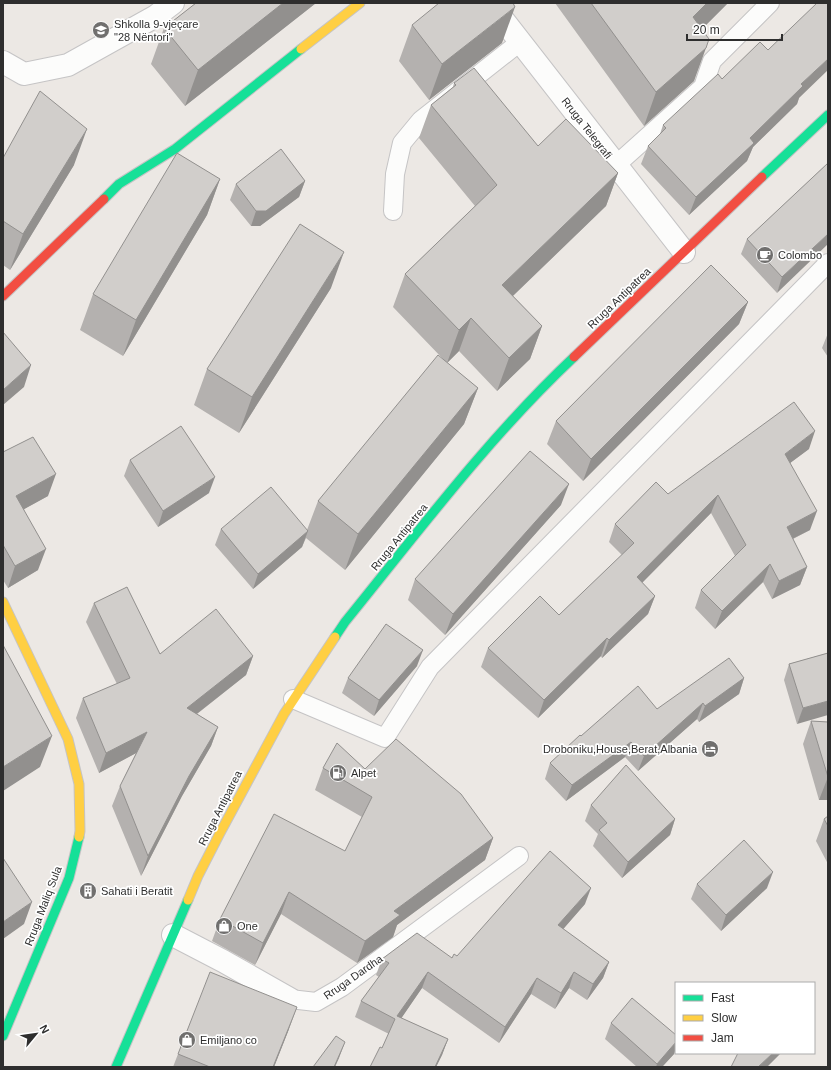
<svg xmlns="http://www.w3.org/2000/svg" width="831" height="1070" viewBox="0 0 831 1070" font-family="Arial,sans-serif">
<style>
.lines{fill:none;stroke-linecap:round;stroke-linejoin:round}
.lane-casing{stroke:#c5c4c5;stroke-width:20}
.street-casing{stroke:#c5c4c5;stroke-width:24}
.fast-casing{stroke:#c5c4c5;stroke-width:11}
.slow-casing{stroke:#c5c4c5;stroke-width:11}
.jam-casing{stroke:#c5c4c5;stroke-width:11}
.lane{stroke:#fcfcfb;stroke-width:18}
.street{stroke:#fcfcfb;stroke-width:22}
.fast{stroke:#16e098;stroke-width:9}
.slow{stroke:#ffcf43;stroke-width:9}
.jam{stroke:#f24e42;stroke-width:9}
.wall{fill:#b4b1af}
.shaded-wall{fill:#92908e}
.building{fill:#d1cecb;stroke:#92908e}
.labels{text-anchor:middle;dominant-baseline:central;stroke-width:3.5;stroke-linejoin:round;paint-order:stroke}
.poi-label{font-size:11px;fill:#2e2e2e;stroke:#fff;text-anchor:start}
.street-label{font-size:11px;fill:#2e2e2e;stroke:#fff}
</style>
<rect width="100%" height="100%" fill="#ece8e4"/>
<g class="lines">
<g class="lane-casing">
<path id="lane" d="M616 165 703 87 712 61 770 3
M393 211 395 174 402 143 421 120 520 42
M293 699 385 738 430 667 828 263
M290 999 316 1002 342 987 519 856"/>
</g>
<g class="street-casing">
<path id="street" d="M490 3 684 252
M3 62 24 74 68 65 156 16 173 3
M173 935 223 961 290 999"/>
</g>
<g class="fast-casing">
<path id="fast" d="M762 177 828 115
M104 199 119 184 175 149 301 49
M335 637 345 622C418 532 489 437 574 357
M3 1036 69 878 79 837
M116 1067 188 900"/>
</g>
<g class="slow-casing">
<path id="slow" d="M301 49 360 3
M3 602 68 739 79 784 80 831 79 837
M188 900 198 876 220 833 284 714 335 637"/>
</g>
<g class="jam-casing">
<path id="jam" d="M3 296 104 199
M574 357 762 177"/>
</g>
<use href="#lane" class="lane"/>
<use href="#street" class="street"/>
<use href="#fast" class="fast"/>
<use href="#slow" class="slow"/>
<use href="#jam" class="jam"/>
</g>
<path class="wall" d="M196 3H316L185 106 151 64 164 28Z
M555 3H728L702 29 694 81 644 126Z
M412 25 502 43 429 100 399 61Z
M722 79 799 98 797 104 753 147 747 161 689 215 641 164 648 146 660 134 663 125Z
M454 83 538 146 618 173 606 206 513 296 542 326 530 359 497 391 459 351 447 363 478 388 464 424 345 570 306 538 302 547 253 589 215 545 221 529 307 530 318 501 444 360 393 307 405 274 475 206 419 138 431 105 453 87Z
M3 158 74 165 10 270 3 265Z
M828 163 777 293 741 254 747 239Z
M220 179 207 215 123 356 80 330 93 294Z
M305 181 299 197 260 226H251L230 200 236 184Z
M331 288 239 433 194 405 207 369Z
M748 302 739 324 583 481 547 444 556 421Z
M828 333V357L822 348Z
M809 449 790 463 810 530 793 539 807 567 800 585 772 599 763 582 715 629 695 608 701 590 735 556 711 513 642 583 655 596 648 614 602 658 601 656 538 718 481 667 488 648 559 615 622 555 609 542 615 524 668 494Z
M3 452 48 496 24 509 38 570 8 588 3 580Z
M130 460 209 493 158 527 124 476Z
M561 505 445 635 408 600 415 579Z
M94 603 160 654 253 656 246 675 197 714 218 727 211 746 182 796 141 876 112 806 120 786 136 753 99 773 76 718 83 698 117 684 86 622Z
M828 653 797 724 784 680 789 664Z
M417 666 374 716 342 693 348 678Z
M744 678 739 694 699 722 697 719 638 771 625 757 566 801 545 779 550 763 581 736Z
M811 721 828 722V800H819L803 744Z
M323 768 365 769 493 838 485 860 397 925 393 937 357 963 281 914 255 965 212 941 220 919 345 851 362 817 315 790Z
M591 805 675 819 670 835 622 878 593 846 598 834 585 821Z
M828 816V864L816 841 824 819Z
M697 884 767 888 721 931 691 899Z
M585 904 563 929 609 962 603 978 587 1000 569 988 555 1009 531 994 499 1043 422 988 401 1018 448 1039 442 1055 436 1067H370L382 1048 389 1034 355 1017 361 1001 379 977 376 975 382 959 452 958 457 956Z
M611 1023 676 1035V1047L674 1054 662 1067H637L605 1039Z
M289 1029 274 1067H173L178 1054Z"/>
<path class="shaded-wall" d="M283 3H316L185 106 198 70Z
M707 3H728L681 50 693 17Z
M515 7 502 43 429 100 442 64Z
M706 48 694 81 644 126 656 92Z
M828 59V70L799 98 797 104 753 147 747 161 689 215 696 197 750 138 801 84Z
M87 129 74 165 10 270 23 234Z
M618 173 606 206 490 318 502 285Z
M220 179 207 215 123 356 136 320Z
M305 181 299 197 260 226H251L256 211Z
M828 234V244L777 293 782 277Z
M344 252 331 288 239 433 252 397Z
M748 302 739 324 583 481 591 459Z
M471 318 459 351 447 363 459 330Z
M542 326 530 359 497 391 509 358Z
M31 365 24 387 3 405V390Z
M478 388 464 424 345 570 358 534Z
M815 431 809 449 778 472 785 454Z
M56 474 48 496 8 518 16 496Z
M215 477 209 493 158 527 163 511Z
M569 484 561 505 445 635 453 614Z
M718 495 711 513 630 595 637 577Z
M817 511 810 530 780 545 787 527Z
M308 531 302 547 253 589 258 574Z
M46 549 38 570 8 588 15 566Z
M770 564 763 582 715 629 722 611Z
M807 567 800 585 772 599 779 581Z
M655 596 648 614 602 658 609 640Z
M607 638 601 656 538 718 544 700Z
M423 650 417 666 374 716 379 700Z
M253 656 246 675 180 727 187 708Z
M744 678 739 694 699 722 705 706Z
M828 701V715L797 724 803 708Z
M703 703 697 719 638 771 644 756Z
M218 727 211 746 182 796 141 876 148 856 189 776Z
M147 732 140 751 99 773 106 753Z
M52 736 40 767 3 791V767Z
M631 742 625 757 566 801 572 785Z
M828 777V800H819Z
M675 819 670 835 622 878 628 862Z
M493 838 485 860 397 925 393 937 357 963 365 941 394 911Z
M773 872 767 888 721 931 726 915Z
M591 888 585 904 552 942 558 925Z
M289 892 281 914 255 965 263 943Z
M32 902 24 924 3 939V922Z
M609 962 603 978 587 1000 593 984Z
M428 972 422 988 392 1032 397 1016Z
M574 972 569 988 555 1009 561 993Z
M537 978 531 994 499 1043 505 1027Z
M297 1007 289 1029 274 1067H273Z
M448 1039 442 1055 436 1067H435Z
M345 1042 339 1058 335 1067H334Z
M676 1042V1047L674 1054 662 1067H656L657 1064Z
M773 1053H781L767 1067H758Z"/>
<path class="building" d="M196 3H283L198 70 164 28Z
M439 3H513L515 7 442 64 412 25Z
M591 3H707L693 17 709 39 706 48 656 92Z
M817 3H828V59L801 84 803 86 750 138 754 143 696 197 648 146 666 128 663 125 718 74 722 79 760 42 768 50Z
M474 68 538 146 566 119 618 173 502 285 542 326 509 358 471 318 459 330 405 274 497 185 431 105 456 85 454 83Z
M40 91 87 129 23 234 3 221V158Z
M281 149 305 181 266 211H256L236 184Z
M177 153 220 179 136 320 93 294Z
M828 163V234L782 277 747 239Z
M300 224 344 252 252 397 207 369Z
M711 265 748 302 591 459 556 421Z
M3 332 31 365 3 390Z
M438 355 478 388 358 534 318 501Z
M794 402 815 431 785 454 817 511 787 527 807 567 779 581 770 564 722 611 701 590 746 545 718 495 637 577 655 596 609 640 607 638 544 700 488 648 540 596 559 615 634 543 615 524 656 482 668 494Z
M181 426 215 477 163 511 130 460Z
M33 437 56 474 16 496 46 549 15 566 3 545V452Z
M530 451 569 484 453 614 415 579Z
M271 487 308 531 258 574 221 529Z
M127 587 160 654 216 609 253 656 187 708 218 727 189 776 148 856 120 786 147 732 106 753 83 698 130 678 94 603Z
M386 624 423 650 379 700 348 678Z
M3 645 52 736 3 767Z
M828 653V701L803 708 789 664Z
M729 658 744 678 705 706 703 703 644 756 631 742 572 785 550 763 580 735 581 736 638 686 657 709Z
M811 721 828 722V777Z
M396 739 461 794 493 838 394 911 400 915 365 941 289 892 263 943 220 919 274 814 345 851 372 797 323 768 337 743 365 769Z
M626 765 675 819 628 862 599 830 607 823 591 805Z
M828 816V826L824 819Z
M744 840 773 872 726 915 697 884Z
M550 851 591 888 558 925 609 962 593 984 574 972 561 993 537 978 505 1027 428 972 397 1016 448 1039 435 1067H370L380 1047 382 1048 395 1019 361 1001 389 963 382 959 417 933 452 958 454 954 457 956Z
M3 858 32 902 3 922Z
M210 972 297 1007 273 1067H210L178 1054Z
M632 998 676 1035V1042L657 1064 611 1023Z
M336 1036 345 1042 334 1067H313Z
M738 1053H773L758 1067H731Z"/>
<defs>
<g id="school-disc" transform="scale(0.9)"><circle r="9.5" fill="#706f6e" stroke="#fff"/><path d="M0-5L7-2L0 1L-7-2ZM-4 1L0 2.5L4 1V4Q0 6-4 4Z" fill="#fff"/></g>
<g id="cafe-disc" transform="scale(0.9)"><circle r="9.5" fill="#706f6e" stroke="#fff"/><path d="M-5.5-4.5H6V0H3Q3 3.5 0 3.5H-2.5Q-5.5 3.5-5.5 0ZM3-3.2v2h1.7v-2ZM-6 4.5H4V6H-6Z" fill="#fff"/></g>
<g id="hotel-disc" transform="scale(0.9)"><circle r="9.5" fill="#706f6e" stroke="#fff"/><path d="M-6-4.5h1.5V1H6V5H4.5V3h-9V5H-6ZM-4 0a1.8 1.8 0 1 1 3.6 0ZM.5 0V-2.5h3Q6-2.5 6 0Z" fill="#fff"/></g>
<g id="fuel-disc" transform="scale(0.9)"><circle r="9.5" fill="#706f6e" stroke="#fff"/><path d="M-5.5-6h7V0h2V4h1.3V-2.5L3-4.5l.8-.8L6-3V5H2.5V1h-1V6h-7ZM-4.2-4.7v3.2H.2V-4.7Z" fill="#fff"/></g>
<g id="building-disc" transform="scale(0.9)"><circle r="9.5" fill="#706f6e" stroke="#fff"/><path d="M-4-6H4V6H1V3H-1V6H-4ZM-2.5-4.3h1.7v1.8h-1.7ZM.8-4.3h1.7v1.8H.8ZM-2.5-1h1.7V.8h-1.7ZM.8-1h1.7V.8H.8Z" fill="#fff"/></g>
<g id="shop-disc" transform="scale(0.9)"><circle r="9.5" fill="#706f6e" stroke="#fff"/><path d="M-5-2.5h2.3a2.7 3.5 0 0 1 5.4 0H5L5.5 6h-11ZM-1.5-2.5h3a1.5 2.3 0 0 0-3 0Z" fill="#fff"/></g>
</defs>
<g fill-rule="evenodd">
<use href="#school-disc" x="101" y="30"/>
<use href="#cafe-disc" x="765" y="255"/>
<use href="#hotel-disc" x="710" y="749"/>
<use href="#fuel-disc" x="338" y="773"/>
<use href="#building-disc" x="88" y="891"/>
<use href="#shop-disc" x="224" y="926"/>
<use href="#shop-disc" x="187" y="1040"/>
</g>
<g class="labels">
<g class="poi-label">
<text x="114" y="24">Shkolla 9-vjeçare<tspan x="114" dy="13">"28 Nëntori"</tspan></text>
<text x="778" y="255">Colombo</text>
<text x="697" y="749" text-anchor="end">Droboniku,House,Berat,Albania</text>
<text x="351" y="773">Alpet</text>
<text x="101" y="891">Sahati i Beratit</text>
<text x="237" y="926">One</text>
<text x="200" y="1040">Emiljano co</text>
</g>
<g class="street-label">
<text transform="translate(587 128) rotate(52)">Rruga Telegrafi</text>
<text transform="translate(619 298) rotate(-44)">Rruga Antipatrea</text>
<text transform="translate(399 537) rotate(-51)">Rruga Antipatrea</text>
<text transform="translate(220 808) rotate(-63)">Rruga Antipatrea</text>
<text transform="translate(43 906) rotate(-69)">Rruga Maliq Sula</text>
<text transform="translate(353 977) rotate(-35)">Rruga Dardha</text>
</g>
</g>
<rect width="831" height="1070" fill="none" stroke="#2e2e2e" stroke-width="8"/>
<rect x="675" y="982" width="140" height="72" fill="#ffffff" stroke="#ababab"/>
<rect x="683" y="995" width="20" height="6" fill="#16e098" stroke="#ababab"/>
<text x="711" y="1002" font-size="12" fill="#2e2e2e">Fast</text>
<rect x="683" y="1015" width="20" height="6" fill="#ffcf43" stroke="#ababab"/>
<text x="711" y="1022" font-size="12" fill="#2e2e2e">Slow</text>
<rect x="683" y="1035" width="20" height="6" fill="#f24e42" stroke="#ababab"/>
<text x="711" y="1042" font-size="12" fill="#2e2e2e">Jam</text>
<g transform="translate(36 1034) rotate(61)" stroke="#ffffff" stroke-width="3" paint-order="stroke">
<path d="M0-3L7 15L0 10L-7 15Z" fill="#2e2e2e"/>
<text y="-6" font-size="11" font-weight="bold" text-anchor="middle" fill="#2e2e2e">N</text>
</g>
<path d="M687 34v6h95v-6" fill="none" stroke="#2e2e2e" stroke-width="2"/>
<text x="693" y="34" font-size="12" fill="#2e2e2e" stroke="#ffffff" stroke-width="3" paint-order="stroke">20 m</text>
</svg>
